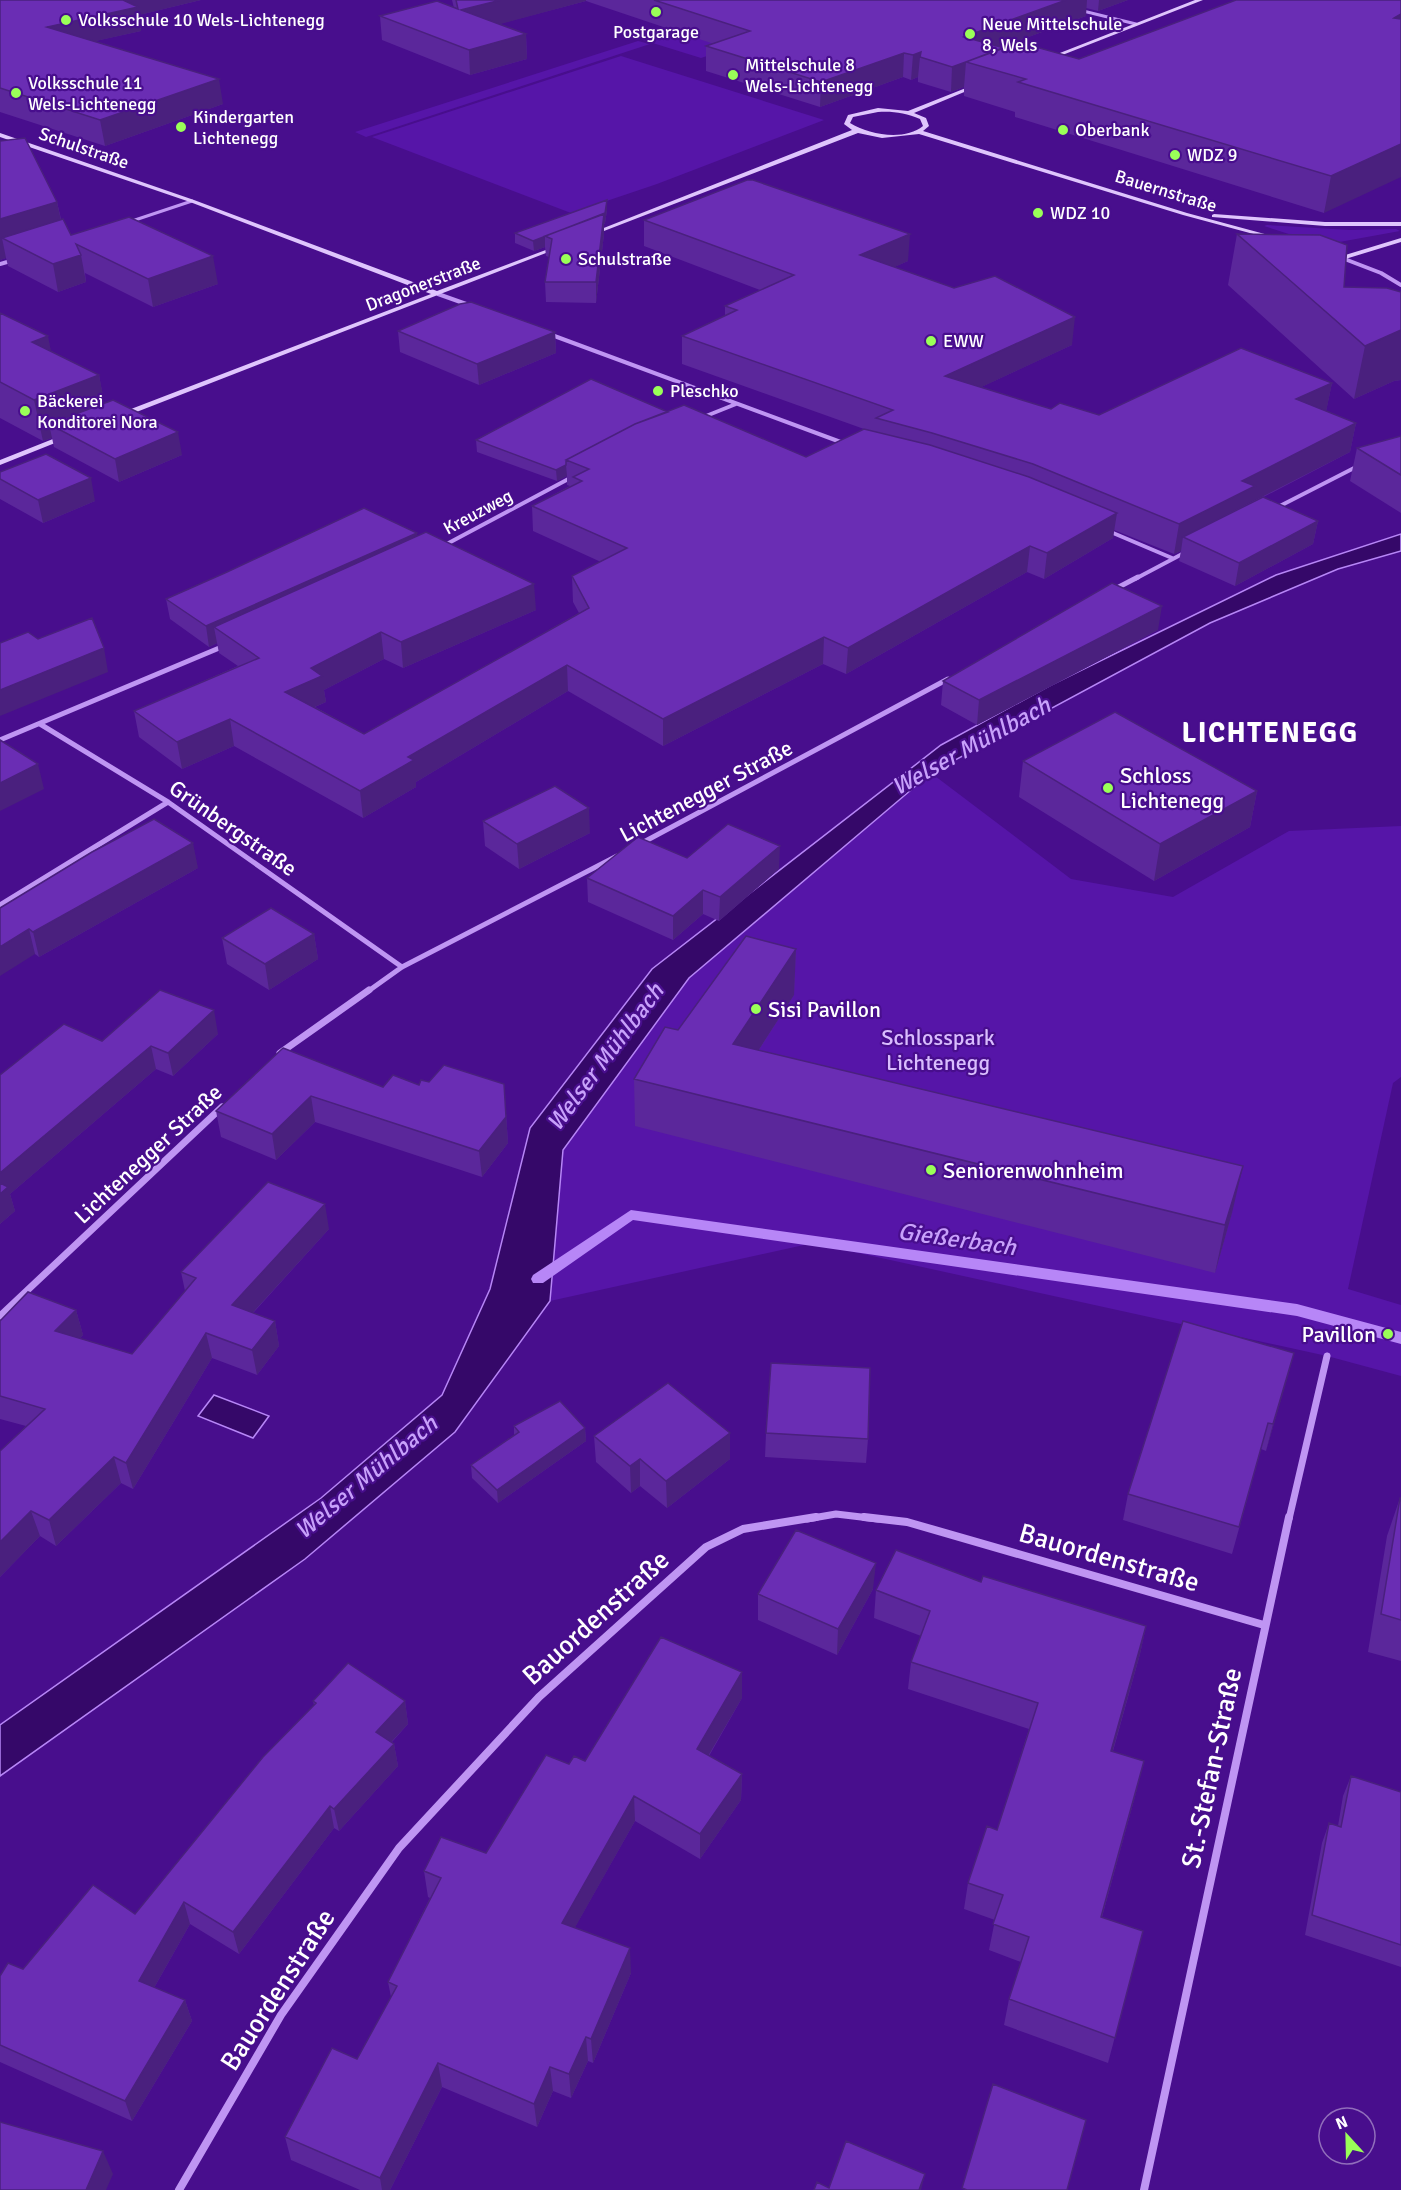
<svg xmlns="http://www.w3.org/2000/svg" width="1401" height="2190" viewBox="0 0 1401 2190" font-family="Signika,sans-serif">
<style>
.green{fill:#5615a8}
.water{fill:#350869;stroke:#b786f7;stroke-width:1.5}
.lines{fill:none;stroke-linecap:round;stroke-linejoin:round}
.stream{fill:#b786f7;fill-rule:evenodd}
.street-far4{stroke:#bf95f3;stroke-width:3}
.street-far3{stroke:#bf95f3;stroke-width:4}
.street-far2{stroke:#bf95f3;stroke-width:5}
.street-far1{stroke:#bf95f3;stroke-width:7}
.street{stroke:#bf95f3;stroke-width:8}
.secondary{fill:#dfc5fd;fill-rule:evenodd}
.wall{fill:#5b279b}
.shaded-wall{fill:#4a207e}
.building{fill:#6a2db4;stroke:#4a207e;stroke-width:1.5}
.poi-dot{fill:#9aff58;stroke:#480e8d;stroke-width:2}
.labels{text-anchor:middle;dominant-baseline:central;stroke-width:4.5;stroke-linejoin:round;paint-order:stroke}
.far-poi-label{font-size:18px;fill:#fff;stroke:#480e8d;text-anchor:start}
.far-street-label{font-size:18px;fill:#fff;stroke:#480e8d}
.poi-label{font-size:22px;fill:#fff;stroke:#480e8d;text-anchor:start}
.street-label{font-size:22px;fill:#fff;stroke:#480e8d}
.park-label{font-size:22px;fill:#d9bdfe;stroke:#480e8d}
.water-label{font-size:24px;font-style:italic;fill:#c8a1fb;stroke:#480e8d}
.near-street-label{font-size:27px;fill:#fff;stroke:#480e8d}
.district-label{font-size:28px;font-weight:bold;letter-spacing:1.5px;fill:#fff;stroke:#480e8d}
</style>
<rect width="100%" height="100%" fill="#480e8d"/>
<path class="green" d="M674 30 731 48 701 58 643 40Z
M638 41 650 44 366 137 355 132Z
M621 56 824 120 657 184 571 213 372 137Z
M1267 225 1350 230 1396 229 1400 231 1323 245 1264 226Z
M931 773 1071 879 1173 897 1289 831 1401 826V1077L1393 1083 1348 1289 1401 1305V1376L1327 1356 813 1243 550 1301 563 1150 689 978Z"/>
<path class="water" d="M1401 534V551L1338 569 1210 623 931 773 689 978 563 1150 550 1301 455 1432 305 1559 0 1776V1725L321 1498 442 1395 490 1289 530 1128 652 969 941 745 1051 685 1276 575Z
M214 1395 269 1416 253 1438 198 1416Z"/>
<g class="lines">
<path class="stream" d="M631 1210 1297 1304 1401 1332V1344L1297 1316 633 1220 543 1283H533L531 1279 533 1275Z"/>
<path class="street-far4" d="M1079 10 1136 24
M129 222 192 201"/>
<path class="street-far3" d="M1342 258 1381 273 1401 285
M0 264 14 260
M438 294 469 305
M549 334 846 444
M701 418 736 404
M1276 508 1358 466
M1106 530 1172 558
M443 546 574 476
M1135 579 1186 552"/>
<path class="street-far2" d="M1113 590 1138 577
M40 724 168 802 402 967
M0 740 224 646
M640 844 948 679
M0 905 168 802
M367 992 402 967 617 856"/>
<path class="street-far1" d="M280 1053 369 990
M0 1316 222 1107
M807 1519 836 1514 878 1519
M1289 1519 1327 1356"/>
<path class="street" d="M864 1517 907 1522 1264 1625
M179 2190 281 2015 399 1848 539 1697 706 1547 743 1529 816 1517
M1144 2190 1289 1517"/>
<path class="secondary" d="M1195 0H1203L1047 61 1042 60Z
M976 84 981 85 914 113 926 118 929 126 923 131 1187 213 1279 238 1276 240 1183 215 919 134 882 138 858 133 591 236 586 235 852 130 844 124 848 115 878 108 908 111ZM878 112C893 111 906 113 920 119L923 126C905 141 869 135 850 123L853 117Z
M0 133 194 200 437 291 559 245 564 246 121 418 117 416 118 414 431 294 190 202 0 137Z
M1214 214 1325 222H1401V226H1325L1212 217V215Z
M1401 238V242L1342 260 1329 255 1333 253 1342 256Z
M63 435 70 437 0 465V460Z"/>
</g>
<path class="wall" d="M0 0H201L139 15 141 31 95 41 223 104 105 146 0 112Z
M452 0H1128L1098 11 1086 8V16L1001 47 1079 59 1401 0 1324 213 1015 117V112L964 96V87L951 92 918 82V77L911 80 903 77 820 107 706 71V46L714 44 586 1 499 24 526 34 527 59 470 75 382 40 380 16 454 8Z
M0 141 57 202 61 219 71 235 218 284 153 307 85 273 86 282 58 292 8 266 6 258 0 260Z
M607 210 605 223 604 224V234L596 303 546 302 545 282 549 257 546 256 545 247 534 251 515 243V233Z
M644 220 908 261 894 267 1072 345 981 387 1051 409 1099 415 1332 383 1326 411 1356 423 1350 452 1252 503 1318 521 1313 544 1235 586 1179 561 1181 551 1174 554 1114 530 1113 538 1044 579 1027 572 846 674 823 664 663 746 568 691 416 782V787L363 818 234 746 182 769 139 737 134 711 238 666 219 653 217 643 209 647 170 619 166 599 417 536 536 610 403 668 384 659 324 690 326 702 315 707 364 734 579 613 573 602 572 576 601 562 533 531 532 506 570 486 567 485V476L557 481 477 452 476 440 668 412 806 457 864 429 682 364V336L725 316V306L760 290 644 246Z
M1237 234 1344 287 1401 292V380L1394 381 1354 399 1228 285Z
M0 313 51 351 99 375 104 403 182 455 119 482 54 447 52 438 43 441 0 418Z
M398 331 555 332 556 353 479 385 400 352Z
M1401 436V513L1350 481 1357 448Z
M0 472 95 501 43 523 0 499Z
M1158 630 977 725 941 705 943 681Z
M1023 761 1257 791 1250 827 1154 881 1019 797Z
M483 821 590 833 519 869 485 846Z
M687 858 779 869 719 921 703 914 673 940 588 902 587 878Z
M198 868 39 957 35 954 0 908Z
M314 934 318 959 269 990 227 964 222 938Z
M796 949 794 995 759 1050 1232 1213 1215 1273 635 1126 634 1079 678 1030Z
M218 1034 173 1076 156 1069 10 1194 15 1211 0 1224V1075L102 1041Z
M283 1048 383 1087 419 1085 429 1082 504 1084 508 1143 482 1177 315 1122 276 1160 221 1137 216 1111Z
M329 1229 253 1313 275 1321 279 1346 257 1375 212 1358 133 1489 121 1483 56 1546 40 1536 0 1577V1451L26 1426 0 1419V1321L76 1310 83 1335 79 1339 132 1354 185 1291 181 1272Z
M1294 1353 1266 1451 1261 1449 1232 1554 1123 1520 1128 1494Z
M514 1426 585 1428 586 1441 498 1503 472 1478 471 1465 514 1435Z
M766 1433 868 1439 866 1463 765 1457Z
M594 1436 730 1459 667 1508 640 1486 631 1493 596 1462Z
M1400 1498H1401V1661L1368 1652 1387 1536Z
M981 1582 1146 1626 1140 1654 1113 1751 1137 1789 1102 1917 1143 1931 1108 2063 1004 2025 1009 1999 1021 1962 989 1950 995 1920 964 1909 968 1883 997 1830 1029 1729 908 1689 911 1662 921 1636 874 1618 876 1590Z
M873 1589 837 1655 758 1620V1594Z
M742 1698 709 1756 742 1774 741 1800 700 1859 635 1821 575 1927 631 1973 593 2063 588 2061 571 2098 553 2091 537 2127 442 2087 390 2190H360L291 2160 285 2137 357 2059 391 1997 388 1982 430 1898 428 1897 424 1871 486 1853 569 1764 585 1761Z
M313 1701H405L408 1724 392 1742 394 1744 398 1766 339 1831 334 1828 239 1954 190 1924 154 1988 185 2000 192 2021 132 2121 0 2062V1976L23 1969 135 1914 314 1705Z
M1351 1776 1401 1792V1967L1305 1935 1322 1843 1329 1823 1338 1826 1343 1796Z"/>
<path class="shaded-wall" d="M115 0H201L139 15 141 31 51 51 47 27Z
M501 0H586V1L463 34 461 10Z
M1066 0H1087L1086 16 962 61 964 37Z
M1099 0H1128L1098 11Z
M1401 14V45L1394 18Z
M526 34 527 59 470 75 469 50Z
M921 52 920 57 918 77 911 80 913 55Z
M904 53 903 77 820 107 821 82Z
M966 62 964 87 951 92 952 67Z
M219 79 223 104 105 146 100 120Z
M1401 144V177L1324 213 1331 176Z
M607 200V210L605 223 604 224V234L596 303V282L552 244Z
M57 202 65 239 2 238 6 258 0 260V219Z
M910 234 908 261 859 283 860 255Z
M545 236V247L534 251 533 241Z
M81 255 86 282 58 292 53 264Z
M213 256 218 284 153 307 148 279Z
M1075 317 1072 345 943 405 945 376Z
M1401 330V380L1394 381 1354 399 1365 346Z
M555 332 556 353 479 385 477 364Z
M48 336 56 376 32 342Z
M99 375 107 416 49 424 52 438 43 441 34 400Z
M1332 383 1326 412 1296 399Z
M1356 423 1350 452 1183 537 1181 551 1174 554 1179 524 1242 481Z
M178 432 182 455 119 482 115 459Z
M566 465 567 476 557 481 556 470Z
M91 478 95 501 43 523 38 500Z
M1117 513 1113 538 1044 579 1047 553Z
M1318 521 1313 544 1235 586 1239 563Z
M417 533 419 553 214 627 217 643 209 647 206 626Z
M1030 546 1027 572 846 674 848 648Z
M534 584 536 610 403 668 401 642Z
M1162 606 1158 630 977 725 979 700Z
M381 632 384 659 324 690 326 702 289 718 285 692 311 668Z
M824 637 823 664 663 746V719Z
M104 648 108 672 0 716V690Z
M567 665 568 691 416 782V787L363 818 360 791 408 757Z
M230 719 234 746 182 769 177 742Z
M38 764 44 789 0 811V783Z
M1257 791 1250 827 1154 881 1160 844Z
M589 808 590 833 519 869 517 844Z
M193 843 198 868 39 957 33 932Z
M780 846 779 869 719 921 720 897Z
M703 890V914L673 940V916Z
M29 929 35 954 0 976V947Z
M314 934 318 959 269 990 265 964Z
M796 949 794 995 733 1090V1044Z
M214 1010 218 1034 173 1076 168 1053Z
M151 1046 156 1069 10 1194 15 1211 0 1224V1173Z
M504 1084 508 1143 482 1177 479 1151Z
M311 1096 315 1122 276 1160 272 1134Z
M1243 1166 1232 1213 1215 1273 1225 1225Z
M325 1204 329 1229 237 1330 232 1305Z
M76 1310 83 1335 62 1357 55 1331Z
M275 1321 279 1346 257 1375 252 1350Z
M206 1333 212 1358 133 1489 126 1463Z
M1294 1353 1287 1380 1266 1451 1273 1424Z
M585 1428 586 1441 498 1503 497 1490Z
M730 1433V1459L667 1508 666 1481Z
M114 1457 121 1483 56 1546 49 1520Z
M640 1459V1486L631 1493 630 1466Z
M31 1511 40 1536 0 1577V1542Z
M876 1563 873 1589 837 1655 838 1629Z
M1146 1626 1140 1654 1105 1778 1111 1751Z
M742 1672V1698L697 1775V1749Z
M405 1701 408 1724 380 1754 376 1732Z
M394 1744 398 1766 339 1831 334 1809Z
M1144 1761 1137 1789 1094 1943 1101 1917Z
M742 1774 741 1800 700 1859V1834Z
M634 1796 635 1821 564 1947 562 1923Z
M330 1806 334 1828 239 1954 233 1932Z
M184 1902 190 1924 146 2002 139 1981Z
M630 1948 631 1973 593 2063 591 2039Z
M185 2000 192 2021 132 2121 125 2101Z
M586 2037 588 2061 571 2098 569 2074Z
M438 2063 442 2087 390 2190H382L380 2178Z
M550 2067 553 2091 537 2127 534 2104Z
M103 2151 113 2174 106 2190H86Z
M925 2174 921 2190H919Z"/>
<path class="building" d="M0 0H123L138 7 47 27 219 79 100 120 0 88Z
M456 0H501L461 10 526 34 469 50 380 16 437 1 458 9Z
M654 0H1066L964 37 1004 48 952 67 920 57 921 52 913 55 904 53 821 82 706 46 750 31Z
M1236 0H1401V14L1394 18 1401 19V144L1331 176 1018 82 1026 79 966 62 1018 42 1079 59Z
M25 138 57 202 0 219V141Z
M747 180H753L910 234 860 255 954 288 995 276 1075 317 945 376 1051 409 1060 403 1099 415 1241 348 1332 383 1296 399 1356 423 1242 481 1255 486 1179 524 1033 464 932 433 876 418 893 410 682 336 737 310 725 306 794 275 644 220Z
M607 200 605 213 533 241 515 233Z
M604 214 596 282H545L552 239 545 236Z
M129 217 213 256 148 279 76 244 81 255 53 264 2 238 63 219 71 235Z
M1237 234 1320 235 1347 245 1344 287 1387 288 1401 292V330L1365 346Z
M471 302 555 332 477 364 398 331 460 304Z
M0 313 48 336 32 342 99 375 34 400 0 382Z
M591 379 668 412 635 424 566 460V465L556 470 476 440Z
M113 400 178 432 115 459 49 424Z
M684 405 806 457 864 429 930 445 1029 477 1117 513 1047 553 1030 546 848 648 824 637 663 719 567 665 408 757 414 760 360 791 230 719 177 742 134 711 259 658 214 627 426 532 534 584 401 642 381 632 311 668 322 676 285 692 364 734 589 608 572 576 627 548 532 506 582 481 573 477 589 469 566 460 635 424Z
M1401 436V475L1357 448Z
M46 454 91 478 38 500 0 479V472Z
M1263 497 1318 521 1239 563 1183 537Z
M364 508 417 533 206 626 166 599 227 572Z
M1112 583 1162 606 979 700 943 681Z
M92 618 104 648 0 690V643L28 632 38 639Z
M1115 712 1257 791 1160 844 1023 761Z
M0 740 38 764 0 783Z
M555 786 589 808 517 844 483 821Z
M154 819 193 843 33 932 29 929 0 947V908L92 852Z
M728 824 780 846 720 897 703 890 673 916 587 878 638 837 687 858Z
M271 908 314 934 265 964 222 938Z
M746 936 796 949 733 1044 1243 1166 1225 1225 634 1079 665 1027 678 1030Z
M160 990 214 1010 168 1053 151 1046 0 1173V1075L64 1024 102 1041Z
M283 1048 383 1087 393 1075 419 1085 421 1080 429 1082 444 1065 504 1084 506 1117 479 1151 311 1096 272 1134 216 1111Z
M268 1182 325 1204 232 1305 275 1321 252 1350 206 1333 126 1463 114 1457 49 1520 31 1511 0 1542V1451L45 1409 0 1396V1321L28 1292 76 1310 55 1331 132 1354 196 1278 181 1272Z
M0 1183 8 1187 0 1194Z
M1183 1321 1294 1353 1273 1424 1268 1423 1239 1527 1128 1494Z
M771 1363 870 1368 868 1439 766 1433Z
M668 1383 730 1433 666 1481 640 1459 630 1466 594 1436Z
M560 1401 585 1428 497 1490 471 1465 519 1432 514 1426Z
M1400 1498H1401V1620L1381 1614Z
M796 1530 876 1563 838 1629 758 1594Z
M896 1550 981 1582 983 1576 1146 1626 1111 1751 1144 1761 1101 1917 1143 1931 1115 2038 1009 1999 1029 1937 993 1924 1003 1895 968 1883 987 1826 997 1830 1038 1703 911 1662 930 1611 876 1590Z
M661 1637 742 1672 697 1749 742 1774 700 1834 634 1796 562 1923 630 1948 591 2039 586 2037 569 2074 550 2067 534 2104 438 2063 380 2178 285 2137 332 2048 357 2059 397 1986 388 1982 441 1878 424 1871 441 1837 486 1853 546 1755 569 1764 574 1756 585 1761Z
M348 1663 405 1701 376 1732 394 1744 334 1809 330 1806 233 1932 184 1902 139 1981 185 2000 125 2101 0 2045V1976L8 1963 23 1969 93 1885 135 1914 263 1757 316 1703 313 1701Z
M1351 1776 1401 1792V1945L1312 1915 1329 1823 1341 1827Z
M993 2084 1086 2120 1067 2190H967L962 2188Z
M0 2122 103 2151 86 2190H0Z
M846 2141 925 2174 919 2190H814L817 2182 829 2188Z"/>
<g class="poi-dot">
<circle cx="656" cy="12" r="6"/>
<circle cx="66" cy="20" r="6"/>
<circle cx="970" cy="34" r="6"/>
<circle cx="733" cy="75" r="6"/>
<circle cx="16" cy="93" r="6"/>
<circle cx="181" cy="127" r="6"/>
<circle cx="1063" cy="130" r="6"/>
<circle cx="1175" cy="155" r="6"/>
<circle cx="1038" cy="213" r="6"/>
<circle cx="566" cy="259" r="6"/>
<circle cx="931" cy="341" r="6"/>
<circle cx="658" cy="391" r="6"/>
<circle cx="25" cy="411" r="6"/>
<circle cx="1108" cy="788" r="6"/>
<circle cx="756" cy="1009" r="6"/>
<circle cx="931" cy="1170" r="6"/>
<circle cx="1388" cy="1334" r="6"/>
</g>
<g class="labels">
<g class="far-poi-label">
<text x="78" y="20">Volksschule 10 Wels-Lichtenegg</text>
<text x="982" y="24">Neue Mittelschule<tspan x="982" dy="21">8, Wels</tspan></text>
<text x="656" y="32" text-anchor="middle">Postgarage</text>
<text x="745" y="65">Mittelschule 8<tspan x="745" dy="21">Wels-Lichtenegg</tspan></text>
<text x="28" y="83">Volksschule 11<tspan x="28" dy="21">Wels-Lichtenegg</tspan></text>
<text x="193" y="117">Kindergarten<tspan x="193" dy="21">Lichtenegg</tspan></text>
<text x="1075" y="130">Oberbank</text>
<text x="1187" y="155">WDZ 9</text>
<text x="1050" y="213">WDZ 10</text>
<text x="578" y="259">Schulstraße</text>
<text x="943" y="341">EWW</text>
<text x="670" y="391">Pleschko</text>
<text x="37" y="401">Bäckerei<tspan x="37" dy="21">Konditorei Nora</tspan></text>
</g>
<g class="far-street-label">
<text transform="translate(84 148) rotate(19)">Schulstraße</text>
<text transform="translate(1166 191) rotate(17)">Bauernstraße</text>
<text transform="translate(423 284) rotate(-21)">Dragonerstraße</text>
<text transform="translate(478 512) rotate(-28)">Kreuzweg</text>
</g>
<g class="poi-label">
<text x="1120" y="775">Schloss<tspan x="1120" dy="25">Lichtenegg</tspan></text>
<text x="768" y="1009">Sisi Pavillon</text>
<text x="943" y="1170">Seniorenwohnheim</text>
<text x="1376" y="1334" text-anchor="end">Pavillon</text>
</g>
<g class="street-label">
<text transform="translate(706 791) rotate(-28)">Lichtenegger Straße</text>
<text transform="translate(233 828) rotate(35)">Grünbergstraße</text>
<text transform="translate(148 1154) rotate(-43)">Lichtenegger Straße</text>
</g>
<g class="park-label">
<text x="938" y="1037">Schlosspark<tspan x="938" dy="25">Lichtenegg</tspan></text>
</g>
<g class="water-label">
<text transform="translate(971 746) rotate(-29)">Welser Mühlbach</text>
<text transform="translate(605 1057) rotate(-53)">Welser Mühlbach</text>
<text transform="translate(957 1239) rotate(8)">Gießerbach</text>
<text transform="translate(366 1477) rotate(-40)">Welser Mühlbach</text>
</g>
<g class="near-street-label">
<text transform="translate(1109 1558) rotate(16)">Bauordenstraße</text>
<text transform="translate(596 1618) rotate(-42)">Bauordenstraße</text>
<text transform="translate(1212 1768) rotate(-78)">St.-Stefan-Straße</text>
<text transform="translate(278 1990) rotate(-57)">Bauordenstraße</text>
</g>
<g class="district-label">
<text x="1270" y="733">LICHTENEGG</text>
</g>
</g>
<g transform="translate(1347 2136) rotate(338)"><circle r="28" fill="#480e8d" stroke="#916ebb" stroke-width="1.5"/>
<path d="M0-4.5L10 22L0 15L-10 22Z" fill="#9aff58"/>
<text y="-9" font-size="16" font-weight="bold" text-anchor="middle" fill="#ffffff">N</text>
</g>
</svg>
